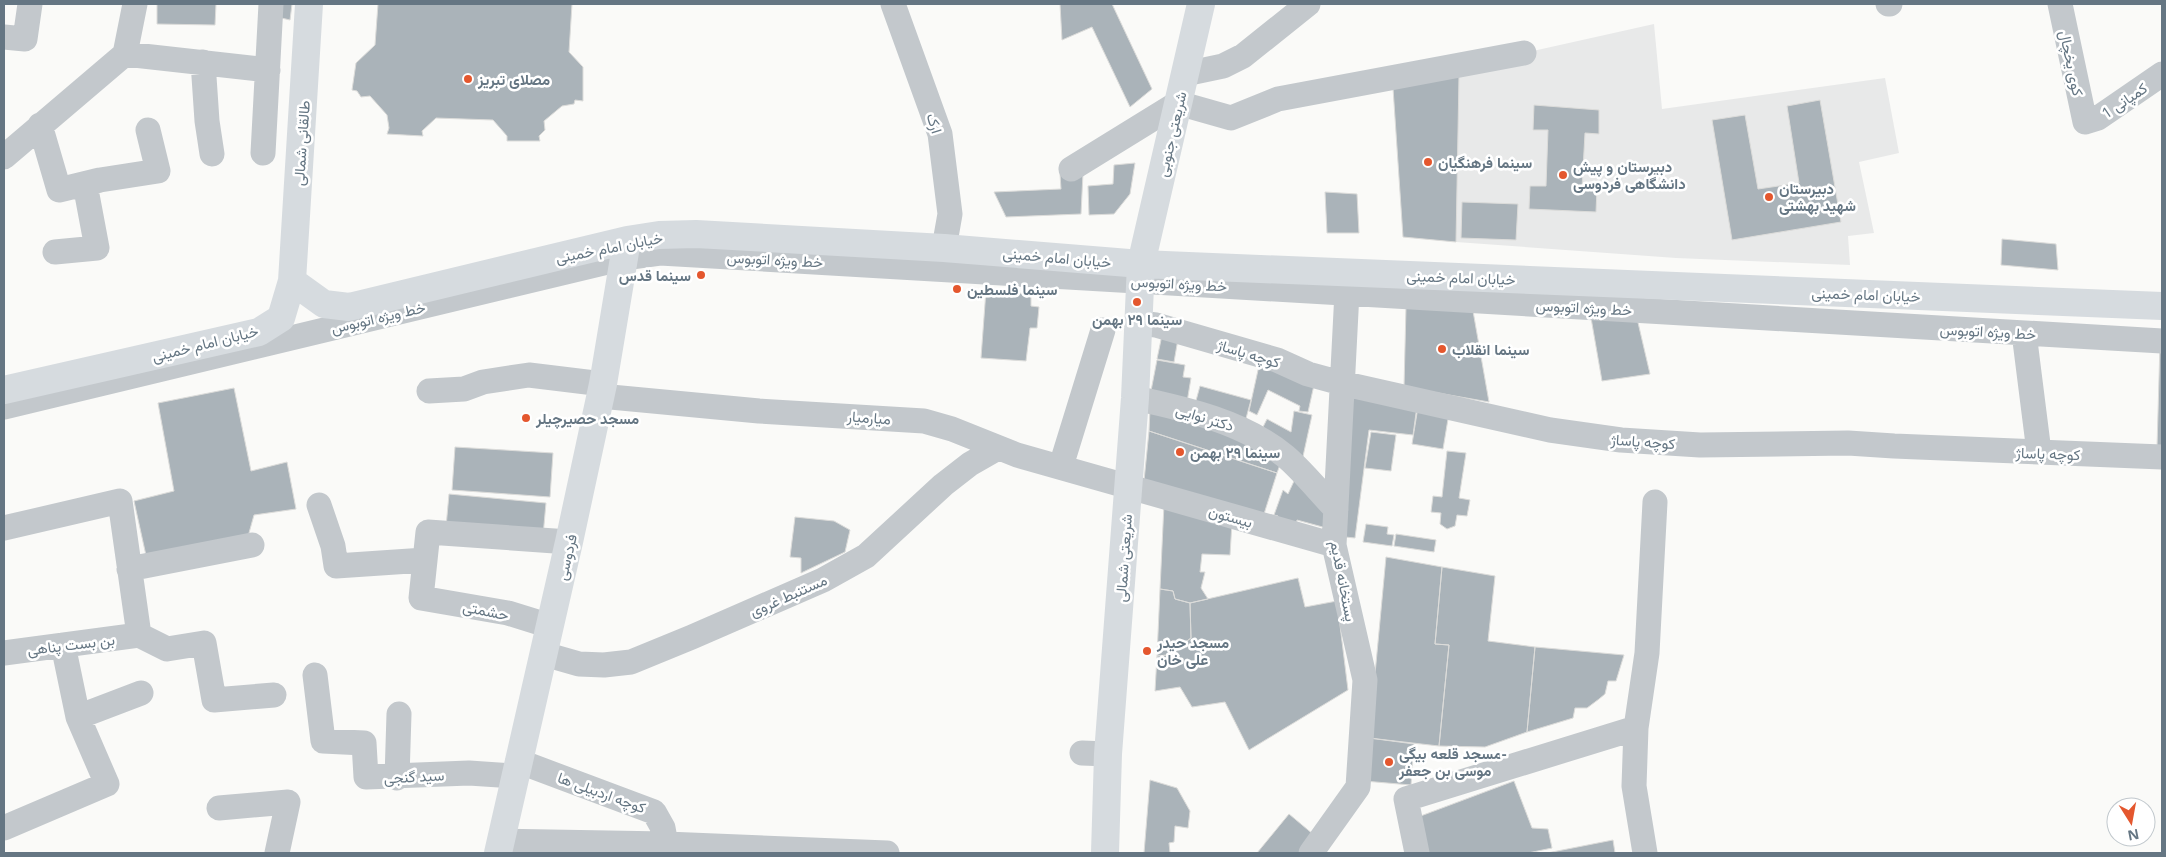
<svg xmlns="http://www.w3.org/2000/svg" width="2166" height="857" viewBox="0 0 2166 857" font-family="'Noto Sans',Vazirmatn,sans-serif">
<style>
.built{fill:#e8e9e9}
.building{fill:#aab3b9;stroke:#dcdcda}
.lines{fill:none;stroke-linecap:round;stroke-linejoin:round}
.minor{stroke:#c3c8cc;stroke-width:25}
.major{stroke:#d6dbdf;stroke-width:28}
.poi-dot{fill:#e4572e;stroke:#fff;stroke-width:2}
.labels{text-anchor:middle;dominant-baseline:central;stroke-width:5;stroke-linejoin:round;paint-order:stroke}
.street-label{font-size:15px;fill:#657683;stroke:#fff}
.poi-label{font-size:15px;font-weight:bold;fill:#657683;stroke:#fff;text-anchor:start}
</style>
<rect width="100%" height="100%" fill="#fafaf8"/>
<path class="built" d="M1654 24 1662 109 1885 78 1899 153 1859 162 1874 233 1848 236 1850 265 1676 258 1456 242 1459 76 1524 53Z"/>
<path class="building" d="M157 4H216L215 25 157 24Z
M274 4H292L290 20 273 16Z
M378 4H572L569 52 583 67V101L575 100 574 104 562 106 544 121 545 130 539 136 540 141H507V136L493 120 436 118 422 131 423 136 387 134 389 128 387 115 370 96 361 97 357 91 352 90 356 63 375 45Z
M1060 4H1112L1152 89 1130 107 1092 27 1062 40Z
M1459 76 1456 242 1403 237 1393 88Z
M1820 100 1841 222 1732 240 1712 120 1745 115 1758 189 1799 183 1787 106Z
M1534 105 1599 110V134L1585 133 1582 188H1597L1596 212 1529 209 1530 186H1546L1548 130H1533Z
M1135 163 1130 194 1114 214 1089 215 1088 186 1113 184 1114 165Z
M1083 173 1081 214 1006 217 994 192 1061 189 1060 174Z
M1325 192 1357 194 1359 233H1327Z
M1462 202 1518 204 1516 240 1461 238Z
M2002 239 2056 244 2058 270 2001 265Z
M986 290 1031 294V306L1039 307 1037 328H1030L1026 361 981 358Z
M1406 307 1473 311 1489 402 1404 387Z
M1590 312 1636 314 1650 374 1602 381Z
M1162 335 1178 339 1174 362 1157 359Z
M2160 344 2162 345V448L2157 447Z
M1157 360 1185 365 1183 377 1191 378 1187 402 1150 396Z
M1260 361 1314 385 1308 412 1299 411 1300 406 1268 390 1257 415 1249 411Z
M1200 386 1251 400 1245 422 1194 408Z
M234 388 251 471 287 462 296 509 254 515 247 540 147 560 134 501 174 491 158 403Z
M1353 398 1417 406 1413 435 1369 430 1355 538 1335 536Z
M1418 407 1449 413 1443 449 1412 444Z
M1150 409 1234 433 1281 462 1277 473 1149 431Z
M1294 411 1312 415 1302 461 1260 433 1267 419 1291 432Z
M1149 431 1277 473 1264 514 1144 481Z
M1371 432 1396 435 1391 471 1365 468Z
M455 447 553 453 550 497 452 490Z
M1447 451 1466 453 1459 498 1470 500 1467 516 1457 515 1455 526 1447 529 1440 524 1441 513 1431 512 1433 496 1442 497Z
M1295 479 1329 510 1330 529 1297 520 1296 526 1277 521 1278 516 1274 515 1283 490 1288 494Z
M449 494 546 503 543 536 446 527Z
M1164 504 1232 522 1230 555 1202 554 1200 572H1205L1201 588 1208 599 1190 603 1175 599 1173 591 1160 589Z
M795 517 834 521 850 530 845 552 801 573V558L790 557Z
M1366 524 1388 527 1387 534 1394 535 1392 546 1363 542Z
M1396 534 1436 540 1434 552 1394 546Z
M1386 557 1442 567 1435 644 1449 645 1439 746 1369 738Z
M1442 567 1495 576 1488 641 1535 647 1527 732 1485 747 1439 746 1449 645 1435 644Z
M1298 578 1305 607 1337 601 1348 690 1249 750 1225 702 1192 707 1180 687 1155 691 1157 656 1168 655 1191 638 1190 603Z
M1160 589 1173 591 1175 599 1190 603 1191 638 1168 655 1157 656Z
M1535 647 1624 655 1616 681H1608L1605 694 1599 699 1587 708H1575L1573 718 1527 732Z
M1369 738 1414 744 1411 785 1364 781Z
M1150 780 1177 788 1190 811 1188 828 1175 826 1174 842 1169 843 1170 853H1144Z
M1514 781 1532 828 1548 829 1552 848 1528 853H1429L1418 817Z
M1289 814 1314 835 1302 853H1257Z
M1613 840 1615 853H1547Z"/>
<g class="lines">
<path class="minor" d="M893 4 940 134 950 214 944 248
M1888 4H1890
M2060 4 2085 122 2098 118 2162 74
M4 37 25 39 30 4
M125 54 268 70
M203 62 207 121 212 154
M1185 74 1223 66 1243 56 1308 4
M40 125 59 190 100 180 158 171 148 130
M263 153 271 4
M4 157 125 54 135 4
M1071 169 1178 103 1231 118 1278 99 1524 53
M55 252 97 248 85 184
M1139 323 1156 325 1277 360 1308 374 1341 383 1550 430 1621 440 1700 445 1848 443 1894 446 2162 457
M2024 333 2039 452
M429 391 464 389 483 382 529 375 603 384
M600 396 759 411 924 421 952 429 1017 455 1334 545
M1135 398C1186 409 1244 422 1285 456 1303 471 1319 492 1336 509
M4 407 624 258 660 253 2162 341
M1061 466 1103 330
M319 505 333 546 336 566 425 560
M4 528 120 501 139 635
M129 569 252 545
M550 626 508 613 421 598 428 532 569 542
M139 635 167 649 204 643 214 700 274 695
M4 653 139 635
M544 654 579 664 604 665 631 662 692 637 823 580 866 556 943 485 970 464 998 448
M315 675 323 741 364 743 366 777 469 773 514 776
M78 717 141 693
M1082 753 1108 754
M518 761 654 812 663 828 666 844
M397 778 399 714
M219 808 288 802 277 853
M4 828 107 784 78 717 63 645
M500 841 666 844 887 853
M1311 853 1358 787 1365 680 1334 545 1347 292
M1417 853 1406 799 1636 728
M1645 853 1634 786 1636 728 1647 653 1655 502"/>
<path class="major" d="M292 281 324 304 349 307 627 240 659 235 696 234 944 248 1141 264 2162 306
M4 390 259 332 281 318 292 281 309 4
M498 853 569 542 603 384 627 240
M1105 853 1108 754 1135 398 1141 264 1201 4"/>
</g>
<g class="poi-dot">
<circle cx="468" cy="79" r="5"/>
<circle cx="1428" cy="162" r="5"/>
<circle cx="1563" cy="175" r="5"/>
<circle cx="1769" cy="197" r="5"/>
<circle cx="701" cy="275" r="5"/>
<circle cx="957" cy="289" r="5"/>
<circle cx="1137" cy="302" r="5"/>
<circle cx="1442" cy="349" r="5"/>
<circle cx="526" cy="418" r="5"/>
<circle cx="1180" cy="452" r="5"/>
<circle cx="1147" cy="651" r="5"/>
<circle cx="1389" cy="762" r="5"/>
</g>
<g class="labels">
<g class="street-label">
<text transform="translate(2072 63) rotate(78)">کوی یخچال</text>
<text transform="translate(2124 100) rotate(-34)">کمپانی 1</text>
<text transform="translate(935 123) rotate(72)">ارک</text>
<text transform="translate(1171 134) rotate(-77)">شریعتی جنوبی</text>
<text transform="translate(301 143) rotate(-86)">طالقانی شمالی</text>
<text transform="translate(609 247) rotate(-11)">خیابان امام خمینی</text>
<text transform="translate(1057 257) rotate(5)">خیابان امام خمینی</text>
<text transform="translate(775 259) rotate(3)">خط ویژه اتوبوس</text>
<text transform="translate(1461 277) rotate(2)">خیابان امام خمینی</text>
<text transform="translate(1179 283) rotate(3)">خط ویژه اتوبوس</text>
<text transform="translate(1866 294) rotate(2)">خیابان امام خمینی</text>
<text transform="translate(1584 307) rotate(3)">خط ویژه اتوبوس</text>
<text transform="translate(378 317) rotate(-13)">خط ویژه اتوبوس</text>
<text transform="translate(1988 331) rotate(3)">خط ویژه اتوبوس</text>
<text transform="translate(205 343) rotate(-14)">خیابان امام خمینی</text>
<text transform="translate(1249 353) rotate(17)">کوچه پاساژ</text>
<text transform="translate(869 417) rotate(4)">میارمیار</text>
<text transform="translate(1205 417) rotate(17)">دکتر نوایی</text>
<text transform="translate(1643 441) rotate(4)">کوچه پاساژ</text>
<text transform="translate(2048 453) rotate(2)">کوچه پاساژ</text>
<text transform="translate(1231 516) rotate(16)">بیستون</text>
<text transform="translate(566 557) rotate(-77)">فردوسی</text>
<text transform="translate(1123 558) rotate(-86)">شریعتی شمالی</text>
<text transform="translate(1344 581) rotate(79)">پستخانه قدیم</text>
<text transform="translate(788 595) rotate(-24)">مستنبط غروی</text>
<text transform="translate(486 610) rotate(11)">حشمتی</text>
<text transform="translate(71 644) rotate(-7)">بن بست پناهی</text>
<text transform="translate(414 776) rotate(-3)">سید گنجی</text>
<text transform="translate(602 792) rotate(20)">کوچه اردبیلی ها</text>
</g>
<g class="poi-label">
<text x="478" y="79">مصلای تبریز</text>
<text x="1438" y="162">سینما فرهنگیان</text>
<text x="1573" y="166">دبیرستان و پیش<tspan x="1573" dy="17">دانشگاهی فردوسی</tspan></text>
<text x="1779" y="188">دبیرستان<tspan x="1779" dy="17">شهید بهشتی</tspan></text>
<text x="691" y="275" text-anchor="end">سینما قدس</text>
<text x="967" y="289">سینما فلسطین</text>
<text x="1137" y="319" text-anchor="middle">سینما ٢٩ بهمن</text>
<text x="1452" y="349">سینما انقلاب</text>
<text x="536" y="418">مسجد حصیرچیلر</text>
<text x="1190" y="452">سینما ۲۹ بهمن</text>
<text x="1157" y="642">مسجد حیدر<tspan x="1157" dy="17">علی خان</tspan></text>
<text x="1399" y="753">مسجد قلعه بیگی-<tspan x="1399" dy="17">موسی بن جعفر</tspan></text>
</g>
</g>
<rect width="2166" height="857" fill="none" stroke="#657683" stroke-width="10"/>
<g transform="translate(2131 822) rotate(169)"><circle r="24" fill="#ffffff" stroke="#c1c8cd"/>
<path d="M0-4L9 19L0 12L-9 19Z" fill="#e4572e"/>
<text y="-8" font-size="14" font-weight="bold" text-anchor="middle" fill="#657683">N</text>
</g>
</svg>
